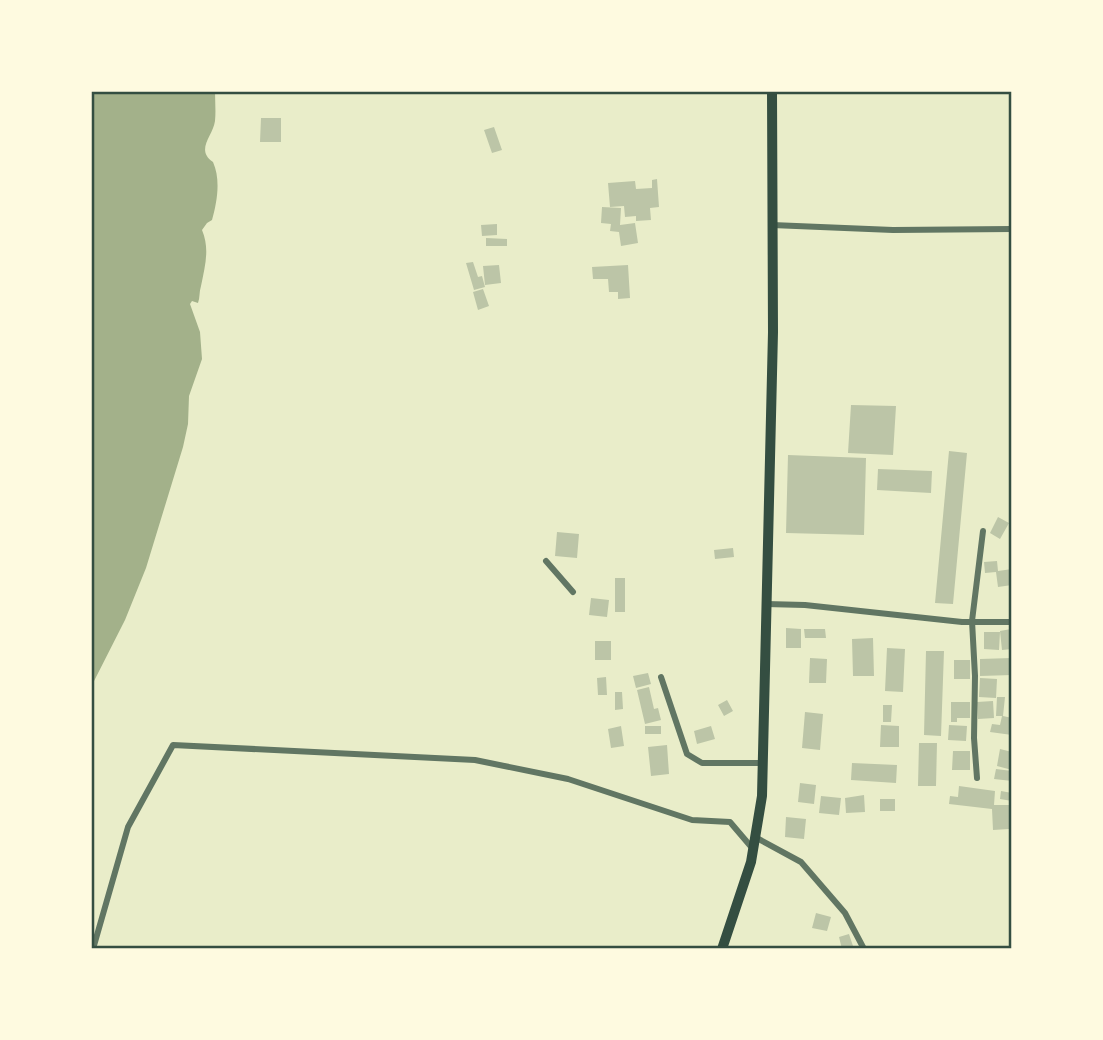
<svg xmlns="http://www.w3.org/2000/svg" width="1103" height="1040" viewBox="0 0 1103 1040" font-family="'Archivo Narrow',sans-serif">
<style>
.water{fill:#a3b18a}
.building{fill:#bcc5a7}
.lines{fill:none;stroke-linecap:round;stroke-linejoin:round}
.minor{stroke:#617663;stroke-width:6}
.primary{stroke:#344e41;stroke-width:10}
.neatline{fill:none;stroke:#344e41;stroke-width:2.5}
</style>
<rect width="100%" height="100%" fill="#e9edc9"/>
<path class="water" d="M91 91H215C215 101 216 111 215 121 213 136 195 150 213 162 221 180 217 202 212 220L207 223 202 230C210 249 205 266 201 286 199 292 200 298 198 303L192 301 190 304 200 332 202 359 189 396 188 424 183 447 146 568 125 620 91 687Z"/>
<path class="building" d="M261 118H281V142H260Z
M494 127 502 150 492 153 484 130Z
M657 179 659 207 650 208 651 220 636 221V216L625 217 624 206 610 207 608 183 635 181 636 189 652 188V180Z
M602 207 621 208 620 225 635 223 638 243 621 246 619 232 610 231 611 224 601 223Z
M497 224V235L482 236 481 225Z
M486 238 507 239V246H486Z
M473 262 478 277 482 276 485 287 474 290 466 263Z
M499 265 501 283 485 285 483 266Z
M628 265 630 298 618 299V292H609L608 279H593L592 267Z
M483 289 489 306 478 310 473 292Z
M851 405 896 406 893 455 848 453Z
M949 451 967 453 953 604 935 603Z
M788 455 866 458 864 535 786 533Z
M878 469 932 471 931 493 877 490Z
M998 517 1009 523 1000 539 990 533Z
M557 532 579 534 577 558 555 556Z
M733 548 734 557 715 559 714 550Z
M997 561 998 571 1012 569V585L998 587 996 572 985 573 984 562Z
M615 578H625V612H615Z
M591 598 609 600 607 617 589 615Z
M786 628 801 629V648H786Z
M804 629H825L826 638H805Z
M1011 629 1012 649 1002 650 1000 631Z
M984 632H1000L999 650 984 649Z
M873 638 874 676H853L852 639Z
M595 641H611V660H595Z
M887 648 905 649 903 692 885 691Z
M926 651H944L941 736 924 735Z
M810 658 827 659 826 683H809Z
M1012 658V675L980 676V659Z
M954 660H970V679H954Z
M648 673 651 684 636 688 633 676Z
M606 677 607 695H598L597 678Z
M980 678 997 679 996 698 979 697Z
M649 687 654 709 658 708 661 720 645 724 637 690Z
M615 692H622L623 709 615 710Z
M997 697H1005L1003 716 1012 718V735L990 732 992 724 1000 725 1002 716H996Z
M727 700 733 711 724 716 718 705Z
M993 701 994 718 978 719 977 702Z
M951 702H970V718H957V722H951Z
M883 705H892L891 722H883Z
M805 712 823 714 820 750 802 748Z
M881 725 899 726V747H880Z
M949 725 967 726 966 741 948 740Z
M621 726 624 746 611 748 608 729Z
M645 726H661V734H645Z
M711 726 715 739 697 744 694 731Z
M919 743H937L936 786H918Z
M667 745 669 774 651 776 648 747Z
M1000 749 1012 752V770L997 766Z
M953 751H970V770H952Z
M852 763 897 765 896 783 851 780Z
M996 769 1012 771V781L994 779Z
M800 783 816 785 814 804 798 802Z
M959 786 995 791 994 805H1009V829L993 830 992 809 949 804 950 796 958 797Z
M1001 791 1012 793V801L1000 799Z
M864 795 865 812 846 813 845 798Z
M821 796 841 798 839 815 819 813Z
M880 799H895V811H880Z
M786 817 806 819 804 839 785 837Z
M816 913 831 917 827 931 812 928Z
M849 934 854 949H842L839 937Z"/>
<g class="lines">
<path class="minor" d="M772 225 893 230 1012 229
M546 561 573 592
M766 604 805 605 962 622H1012
M661 677 687 754 702 763H763
M977 778 974 738 975 676 972 621 983 531
M755 837 801 862 845 913 864 949
M93 949 128 827 173 745 475 760 568 779 692 820 730 822 753 849"/>
<path class="primary" d="M722 949 751 862 762 796 773 332 772 91"/>
</g>
<rect width="1103" height="1040" fill="none" stroke="#fefae0" stroke-width="186"/>
<rect x="93" y="93" width="917" height="854" class="neatline"/>
</svg>
